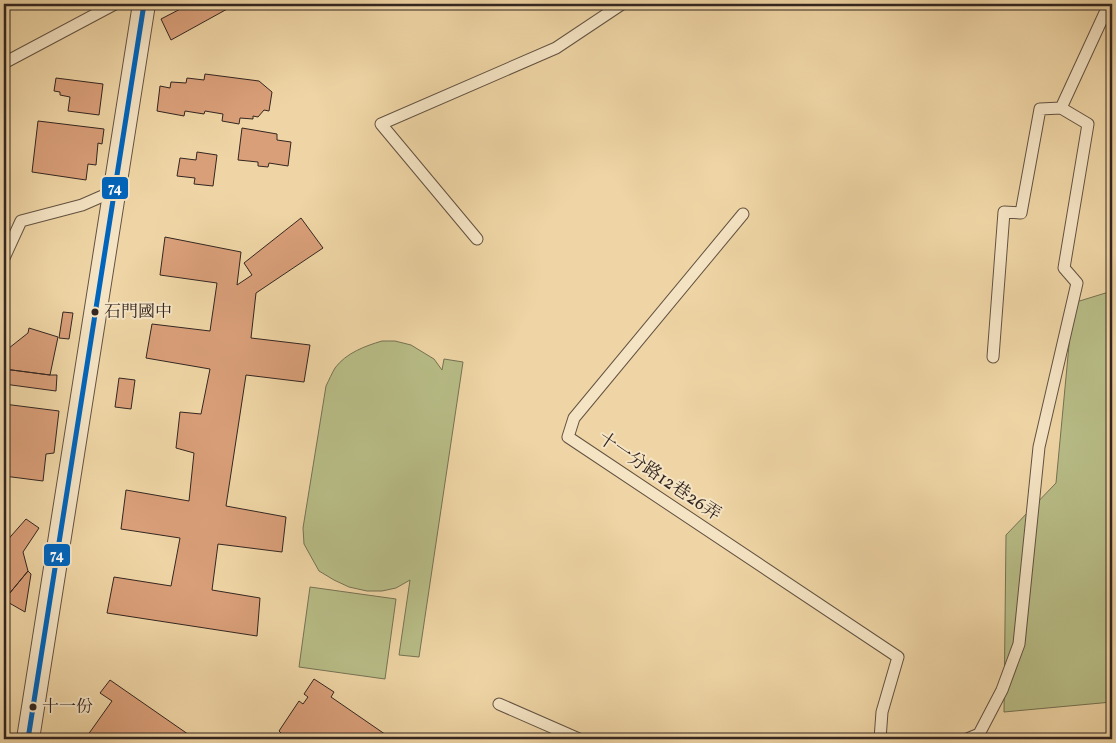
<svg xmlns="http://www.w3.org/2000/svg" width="1116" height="743" viewBox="0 0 1116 743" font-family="Vollkorn,'Noto Serif TC',serif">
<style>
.green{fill:#b8bd87;stroke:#767254}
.building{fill:#d99f79;stroke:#332621}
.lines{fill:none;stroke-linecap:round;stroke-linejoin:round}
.service-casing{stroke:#625242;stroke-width:13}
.minor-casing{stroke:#625242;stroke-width:24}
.service{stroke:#f5e4c4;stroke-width:11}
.minor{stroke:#f5e4c4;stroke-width:22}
.bus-1-casing{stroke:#f5e4c4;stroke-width:9}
.bus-1{stroke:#0065bd;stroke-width:5}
.bus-dot{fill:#332621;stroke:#f5e4c4;stroke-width:2}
.labels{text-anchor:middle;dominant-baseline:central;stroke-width:4;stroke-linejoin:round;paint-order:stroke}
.bus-label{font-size:17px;fill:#332621;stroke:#f5e4c4;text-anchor:start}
.street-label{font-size:18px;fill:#332621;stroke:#f5e4c4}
.line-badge{stroke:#f5e4c4;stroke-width:2}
.badge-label{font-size:14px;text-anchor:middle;font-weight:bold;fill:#fff}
</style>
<rect width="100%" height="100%" fill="#efd5a5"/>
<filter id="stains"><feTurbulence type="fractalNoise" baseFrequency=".004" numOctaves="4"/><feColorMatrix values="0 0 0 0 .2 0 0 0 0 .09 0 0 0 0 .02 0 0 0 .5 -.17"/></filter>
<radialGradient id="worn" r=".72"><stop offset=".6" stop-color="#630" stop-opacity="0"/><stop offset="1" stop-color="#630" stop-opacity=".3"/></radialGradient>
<path class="green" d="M1112 291V702L1004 712 1006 535 1056 483 1073 303Z
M382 341H395L411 345 434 359 442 370 444 359 463 362 419 657 399 655 410 580 396 588 382 591H367L349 587 334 580 319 571 304 544 303 528 326 386C329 380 332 373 335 368 346 353 365 346 382 341Z
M310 587 396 599 385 679 299 667Z"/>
<path class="building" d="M190 4H226L229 8 171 40 161 19Z
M205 74 259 81 272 92 269 111 264 110 258 117 253 116V119L240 118 239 124 222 121 223 114 205 111 204 114 185 111 184 116 157 111 160 86 170 88 171 82 186 83 187 78 204 80Z
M56 78 103 84 99 115 68 111 70 97 60 95V92L54 91Z
M38 121 104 129 102 144 98 143 96 165 88 164 86 180 32 172Z
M242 128 277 134V140L291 142 288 166 269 163 268 167 258 166V162L238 160Z
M197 152 217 155 213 186 194 184 195 178 177 176 180 158 196 160Z
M301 218 323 248 256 293 251 338 310 345 304 382 246 375 226 506 286 517 282 552 218 544 212 590 260 598 257 636 107 613 114 577 171 586 180 538 121 529 126 490 189 501 194 453 176 448 180 412 201 414 210 369 146 358 152 324 210 331 217 283 160 275 165 237 241 252 237 285 252 275 244 263Z
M63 312 73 313 69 339 59 338Z
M29 328 58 337 50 375 4 369V352L28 333Z
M4 369 50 375H57L56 391 4 384Z
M119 378 135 380 131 409 115 407Z
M4 404 59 411 54 453 46 454 43 481 4 476Z
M26 519 39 528 23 552 28 571 4 600V544Z
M28 571 31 574 25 612 4 600Z
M314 679 334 692 331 697 392 739H280L283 735 279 731 299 701 303 704 308 697 304 694Z
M110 680 195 739H85L112 701 100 693Z"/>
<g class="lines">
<g class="service-casing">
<path id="service" d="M4 63 115 4
M743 214 574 418 568 437 898 657 882 712 880 739
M477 239 381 124 556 48 622 4
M4 258 21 221 82 205 114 191
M993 357 1004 212 1021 213 1040 109 1061 108 1109 4
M499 704 579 739
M967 739 979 734 1002 690 1019 644 1039 447 1077 283 1064 268 1088 124 1061 108"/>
</g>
<g class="minor-casing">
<path id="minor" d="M28 739 144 4"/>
</g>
<use href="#service" class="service"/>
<use href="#minor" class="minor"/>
<g class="bus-1-casing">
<path id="bus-1" d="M28 739 144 4"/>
</g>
<use href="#bus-1" class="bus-1"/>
</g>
<g class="bus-dot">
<circle cx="95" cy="312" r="4.5"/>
<circle cx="33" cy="707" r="4.5"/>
</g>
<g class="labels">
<g class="bus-label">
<text x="104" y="312">石門國中</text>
<text x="42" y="707">十一份</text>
</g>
<g class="street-label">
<text transform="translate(659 477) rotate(34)">十一分路12巷26弄</text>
</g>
</g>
<g class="line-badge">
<rect x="101" y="176" width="28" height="24" rx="5" fill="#0065bd"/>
<rect x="43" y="543" width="28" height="24" rx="5" fill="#0065bd"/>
</g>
<g class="badge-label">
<text x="115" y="193">74</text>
<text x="57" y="560">74</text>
</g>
<rect width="1116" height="743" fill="none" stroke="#efd5a5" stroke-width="20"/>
<rect x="5" y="5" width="1106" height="733" fill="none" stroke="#332621" stroke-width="2.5"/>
<rect x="10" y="10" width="1096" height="723" fill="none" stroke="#332621"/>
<rect width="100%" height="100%" filter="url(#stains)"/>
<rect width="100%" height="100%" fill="url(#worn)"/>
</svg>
